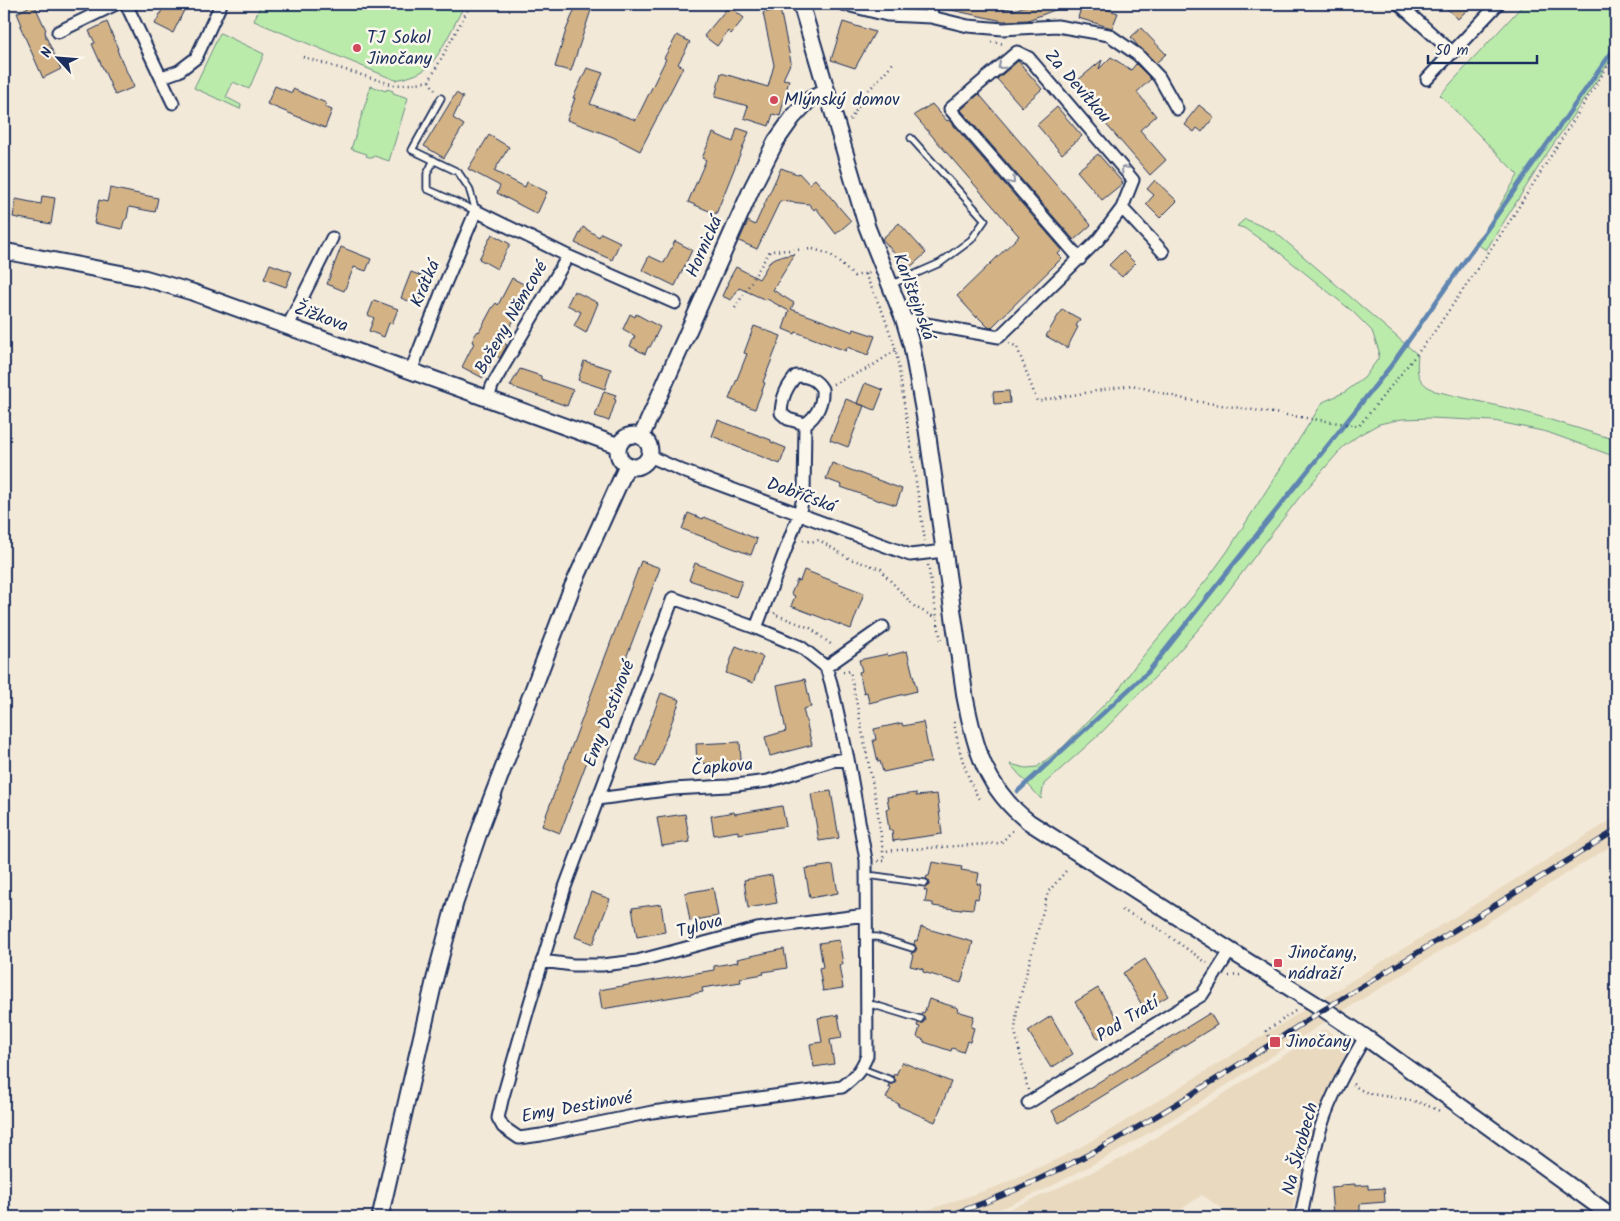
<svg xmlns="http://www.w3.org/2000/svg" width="1620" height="1221" viewBox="0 0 1620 1221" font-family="Kalam,sans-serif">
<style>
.built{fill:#e9d9bf}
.green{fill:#bbebaa;stroke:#6b8d84}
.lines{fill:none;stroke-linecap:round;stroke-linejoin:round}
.stream{stroke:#5f85b1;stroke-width:4.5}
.building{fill:#d3b386;stroke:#1b2f5e}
.service-casing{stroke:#1b2f5e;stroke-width:9}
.minor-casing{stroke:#1b2f5e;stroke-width:15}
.tertiary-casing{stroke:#1b2f5e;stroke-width:19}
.path{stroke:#1b2f5e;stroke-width:2.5;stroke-dasharray:1 4;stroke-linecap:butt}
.service{stroke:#fbf7ec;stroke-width:5.5}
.minor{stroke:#fbf7ec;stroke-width:11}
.tertiary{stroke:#fbf7ec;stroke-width:15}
.rail-casing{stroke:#1b2f5e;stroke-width:5.5}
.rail{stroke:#fbf7ec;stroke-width:4;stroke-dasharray:11;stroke-linecap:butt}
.oneway{stroke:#8b93a5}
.poi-dot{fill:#d1495b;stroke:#fbf7ec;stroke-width:2}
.labels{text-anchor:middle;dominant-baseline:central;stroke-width:5;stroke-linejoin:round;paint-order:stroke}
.poi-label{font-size:18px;fill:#1b2f5e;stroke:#fbf7ec;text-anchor:start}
.street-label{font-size:18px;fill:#1b2f5e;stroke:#fbf7ec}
</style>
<rect width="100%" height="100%" fill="#f3e9d8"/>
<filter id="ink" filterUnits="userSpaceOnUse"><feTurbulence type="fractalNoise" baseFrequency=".02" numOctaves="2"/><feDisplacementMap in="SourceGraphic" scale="10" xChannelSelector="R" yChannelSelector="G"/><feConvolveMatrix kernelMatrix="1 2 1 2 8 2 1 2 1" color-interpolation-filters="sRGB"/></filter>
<g filter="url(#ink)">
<path class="built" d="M1616 817V843L1330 1019 1189 1109 1120 1150 1046 1189 1005 1207 977 1217H907L996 1187 1068 1154 1109 1131Z
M1325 1029 1355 1049 1333 1082 1314 1124 1293 1206V1217H1235L1202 1195 1170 1217H992L991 1216 1036 1198 1125 1157Z"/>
<path class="green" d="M261 4H465C457 19 439 58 427 68 418 75 406 78 395 80L254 21Z
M1524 4H1616V52L1548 152 1486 250 1474 242 1485 230 1518 175 1440 95Z
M220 33 264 54 249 89 233 82 226 97 241 105 240 109 194 88Z
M371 86 386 91 387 89 393 91V93L408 98 389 161 374 156 373 158 366 156 367 154 351 149Z
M1245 219 1275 232 1418 355C1416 373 1417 382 1435 391L1528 413 1616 440V457L1547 432 1494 421 1430 418 1402 419 1379 424 1359 435 1343 447 1298 499 1204 623 1160 672 1101 733 1044 784 1041 799 1010 764 1026 768 1037 767 1063 747 1120 688 1134 667 1208 578 1227 552 1323 402 1345 392 1364 378 1378 359 1379 351 1372 331 1352 311 1280 253 1244 228 1237 226Z"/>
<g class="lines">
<path class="stream" d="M1018 791 1148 672 1390 367 1616 46"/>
</g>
<path class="building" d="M34 4 46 30 45 31 46 37 61 69 43 78 20 26 22 25 17 13Z
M165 4H187L173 33 155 24Z
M577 4H593L571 71 555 67 566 30Z
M943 4H985L1014 10 1031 4H1068V5L1028 20 1003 21 942 8Z
M1082 4H1091L1118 13 1112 28 1078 18Z
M1442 4H1473L1458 19Z
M729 6 744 18 731 34 728 31 717 46 704 36Z
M780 9 791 62 783 79 789 80 780 116 773 114 769 126 744 118 748 106 715 97 721 73 768 87 774 65 763 13Z
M107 22 118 49H117L119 55 134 87 115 95 92 44 95 43 89 31Z
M843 22 875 32 855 68 831 60Z
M1141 28 1166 54 1156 63 1137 45 1131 37Z
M677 35 690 42 678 64 683 67 640 151 613 137 567 120 575 98H573L587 68 603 73 590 104 636 120 666 59 664 58Z
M1111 57 1131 70 1136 64 1151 79 1137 92 1156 116 1140 130 1166 160 1150 175 1085 100 1087 98 1077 86V81L1102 60 1099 69Z
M1018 61 1042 89 1022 107 997 79Z
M275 86 292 93 293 89 326 103 325 107 332 110 325 128 267 104Z
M456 93 463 97 453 118 464 125 444 158 424 146Z
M979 94 1091 225 1074 240 961 110Z
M932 104 947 121 949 120 1062 250 1058 254 1062 258 991 328 988 327 977 316V318L957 296 1019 236 914 115Z
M1199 105 1214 117 1202 132 1197 128 1194 132 1185 125 1188 121 1187 120Z
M1057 107 1082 136 1062 154 1037 125Z
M737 128 749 132 716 214 688 202 706 160 702 158 713 133 733 142Z
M489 135 509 147 494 171 525 187 527 182 547 192 537 214 497 193 500 186 468 169Z
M1098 154 1123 183 1102 200 1077 171Z
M781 168 797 174 799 173 809 184 815 179 851 221 836 234 816 208 814 210 809 204 780 201 757 249 739 241 748 221 755 225Z
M1155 180 1177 201 1160 218 1146 204 1154 195 1147 189Z
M110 188 158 198 155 212 129 207 127 218 124 221 122 229 94 223 99 200 107 202Z
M42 196 55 198 51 224 13 217 16 199 41 204Z
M899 223 926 253 908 269 882 239Z
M583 227 599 237 601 233 620 242 612 260 575 243Z
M492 234 510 244 497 269 479 259Z
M675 241 692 250 675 286 642 270 649 256 664 263Z
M341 247 371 259 366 271 354 267 344 291 327 284Z
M1123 251 1135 263 1122 277 1109 265Z
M795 254 773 290 794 303 791 309 853 332 854 329 875 336 868 355 847 347 846 351 796 332 795 334 783 329 789 311 767 299 766 300 739 288 731 300 722 296 728 283H727L736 267 759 279 771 260 778 257Z
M270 264 292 272 286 287 264 279Z
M411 272 430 279 422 298H420L418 305 401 298Z
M512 278 531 288 502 342 507 345 500 358 495 355 483 378 462 367 474 343 472 342 475 335 478 331 479 332 492 308 496 303 498 305Z
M574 291 598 303 586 333 574 326 581 312 567 305Z
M374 300 398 309 392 324 389 323 384 337 369 331 374 318 368 315Z
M1062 309 1080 319 1076 326 1078 327 1067 348 1046 336Z
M630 314 635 317 636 314 660 327 650 347H648L645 354 630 346 635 336 623 329Z
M754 326 781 336 763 382 765 383 755 409 729 399 747 354 744 353Z
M584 361 611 369 605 389 578 380Z
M520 369 541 376V379L573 390 567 406 510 386Z
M865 383 883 390 875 410 857 403Z
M604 391 616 395 614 399 616 400 609 421 595 416Z
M1009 391 1010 403 994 404 993 392Z
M846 399 864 406 848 447 830 440Z
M718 420 771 440V442L786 448 780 464 727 443V442L712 436Z
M832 463 902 489 896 505 880 500V501L841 487 842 485 826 479Z
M688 513 703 519 704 517 742 532V533L757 539 751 555 682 529Z
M641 561 660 568 560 833 542 826Z
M695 563 742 581 736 597 704 587V585L689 580Z
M804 570 864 593 851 629 791 606 795 596 791 594 797 580 800 581Z
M736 646 763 657 753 683 726 673Z
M907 651 917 691 869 703 867 692 864 693 859 672 862 671 859 660 887 654 888 656Z
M805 679 811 707 803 709 812 745 770 756 765 737 786 731 777 685Z
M661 693 680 700 655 767 636 760Z
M923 722 931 762 883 772 880 761 878 762 873 740H876L874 729 902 723 903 726Z
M740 742 741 761 697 764 696 744Z
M831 791 839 838 819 841 811 794Z
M916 793V796L937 794 942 834 893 841 892 830H889L886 809 889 808 887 797Z
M782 806 786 826 738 834V831L714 835 711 816 734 812 735 814Z
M685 814 690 842 662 846 657 818Z
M932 862 962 867 961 870 979 873 977 884H981L978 899 975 898 973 909 962 908 961 910 933 906V903L925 902 927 891 924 890 925 888 930 884 929 881 926 878 927 876H929Z
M833 865 838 893 810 898 805 869Z
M772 875 777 903 748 908 744 880Z
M713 888 718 916 690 921 685 893Z
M591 892 610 899 593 944 575 937Z
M661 904 665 932 637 937 632 908Z
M921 927 973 942 961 983 923 972V969L910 966 913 955 911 954V953L915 952 917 949 914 944 915 940 917 941Z
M839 940 843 964 839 965 843 988 823 991 819 968 823 967 819 943Z
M784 949 787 968 763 972 764 974 740 978 741 982 702 988 703 992 602 1009 599 990 714 970V966L738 962 737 959Z
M1145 959 1168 996 1145 1010 1123 973Z
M1098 988 1121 1025 1098 1039 1075 1002Z
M929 999 958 1008 957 1011 974 1016 971 1027 974 1028 970 1042 967 1041 963 1052 952 1048 951 1051 924 1042V1040L917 1037 920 1027 917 1026 918 1023H923L925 1020 924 1016 921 1014 922 1012 924 1013Z
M1210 1013 1217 1025 1059 1123 1052 1111Z
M838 1015 842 1038 830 1040 834 1064 814 1067 810 1044 822 1042 818 1018Z
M1051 1016 1073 1054 1051 1068 1028 1031Z
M902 1062 951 1082 935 1122 898 1106 899 1104 886 1098 891 1088 888 1087 889 1084H894L896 1081 893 1076 894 1074 896 1075Z
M1355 1184V1186L1368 1185V1189L1384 1188 1385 1202 1360 1204V1217H1333L1331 1188 1341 1187V1185Z"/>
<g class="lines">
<g class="service-casing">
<path id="service" d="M441 98 412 150 458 172 469 188 476 211
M434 160 427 174V189L476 211
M890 285 940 263 971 240 985 220 911 138
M866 876H875L925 883
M866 937H877L912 948
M867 1005H874L920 1019
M862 1069 891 1080"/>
</g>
<g class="minor-casing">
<path id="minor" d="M126 4 173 103
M843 4 887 15 931 17 932 4
M1399 4 1453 53
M931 17 968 26 1003 29 1057 26 1109 35 1138 55 1159 77 1177 109
M58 32 116 4
M162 77 179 71 196 58 221 4
M1427 79 1498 4
M1122 208 1163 252
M904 320 999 337 1098 240 1122 208 1133 180 1029 58 1017 52 950 109 1080 259
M288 326 332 238
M411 371 442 291 476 211 568 256 675 303
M796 376C808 376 816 379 822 389 823 403 817 416 805 424L788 419 781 413C782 397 786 388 796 376Z
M488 399 492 386 568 256
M805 424 804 495 799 514 756 628 801 647 826 667 883 627
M649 456 683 471 910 555 944 551
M756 628 673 598 565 887 529 1006 502 1100 498 1118 503 1127 519 1138 541 1135 652 1112 842 1087C855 1077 860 1072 867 1056L866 860 848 759 831 683 826 667
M597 799 673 789 728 786 768 781 831 761 848 759
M542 961 573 965H602L637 961 757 929 866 915
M1028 1103 1202 995 1230 951
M1301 1217C1307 1187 1312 1156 1321 1127 1331 1095 1348 1066 1365 1037"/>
</g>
<g class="tertiary-casing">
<path id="tertiary" d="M801 4 867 227 904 320 912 347 927 430 965 697C975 748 985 788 1029 822L1223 946 1325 1010 1365 1037 1613 1217
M4 251 144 278 192 292 619 446
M618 451a16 16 0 1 1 32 0a16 16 0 1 1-32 0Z
M641 437 752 188 776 141 793 117 809 100 827 91
M380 1217 435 978 455 903 483 821 571 590 627 466"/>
</g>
<path class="path" d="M991 42 1005 44
M303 57 394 85 411 84 429 81 471 4
M429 81 435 90
M850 120 869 90 894 62
M865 274 883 313 896 350 925 541
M735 308 770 251 813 249 830 254 854 276 870 273
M1009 343 1017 347 1037 401 1132 385 1188 400 1359 426 1432 335 1506 227 1616 53
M833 384 869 368 896 350
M803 540 810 542 819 540 850 559 881 569 886 576 915 607 936 618
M928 565 941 641
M775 613 774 614 810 628 832 645 831 646
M843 672 850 671 853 685 877 806 883 851
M954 722C958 749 966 776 979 799
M878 861H884L883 851 1001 843 1013 830
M1122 910 1156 927 1207 963
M1229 976 1241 975
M1269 1036 1266 1031 1298 1009
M1353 1084C1367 1098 1391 1095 1409 1100 1420 1102 1431 1107 1442 1112
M1028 1090 1015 1031 1017 1009 1048 892 1066 871"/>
<use href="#service" class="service"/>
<use href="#minor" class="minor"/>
<use href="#tertiary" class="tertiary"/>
<g class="rail-casing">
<path id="rail" d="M944 1217C1082 1172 1202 1088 1323 1010 1362 986 1401 963 1440 939 1499 903 1558 867 1616 830"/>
</g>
<use href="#rail" class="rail"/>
</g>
<defs><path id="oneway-chevron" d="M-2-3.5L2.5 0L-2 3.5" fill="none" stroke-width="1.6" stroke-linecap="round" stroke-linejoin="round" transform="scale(1.25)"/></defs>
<g class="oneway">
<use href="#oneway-chevron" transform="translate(1001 66) rotate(140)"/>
<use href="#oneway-chevron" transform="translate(1124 169) rotate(-131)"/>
<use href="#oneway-chevron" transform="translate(1012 181) rotate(49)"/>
</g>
</g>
<g class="poi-dot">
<circle cx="357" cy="48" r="5"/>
<circle cx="774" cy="100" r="5"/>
<rect x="1273" y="958" width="10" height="10" rx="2.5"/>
<rect x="1269" y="1036" width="12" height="12" rx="2.5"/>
</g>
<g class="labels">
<g class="poi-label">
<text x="367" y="38">TJ Sokol<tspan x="367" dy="21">Jinočany</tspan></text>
<text x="784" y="100">Mlýnský domov</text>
<text x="1288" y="953">Jinočany,<tspan x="1288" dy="21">nádraží</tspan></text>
<text x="1286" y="1042">Jinočany</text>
</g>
<g class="street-label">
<text transform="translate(1077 87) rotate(49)">Za Devítkou</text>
<text transform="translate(705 247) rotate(-66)">Hornická</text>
<text transform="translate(426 284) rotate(-67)">Krátká</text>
<text transform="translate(913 297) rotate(70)">Karlštejnská</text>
<text transform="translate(321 318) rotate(20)">Žižkova</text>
<text transform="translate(512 318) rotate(-60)">Boženy Němcové</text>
<text transform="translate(801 496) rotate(20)">Dobříčská</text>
<text transform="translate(610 714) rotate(-69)">Emy Destinové</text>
<text transform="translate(722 768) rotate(-5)">Čapkova</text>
<text transform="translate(700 927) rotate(-15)">Tylova</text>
<text transform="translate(1128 1020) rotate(-32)">Pod Tratí</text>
<text transform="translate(577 1108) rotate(-10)">Emy Destinové</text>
<text transform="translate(1301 1149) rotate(-75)">Na Škrobech</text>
</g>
</g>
<rect width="1620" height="1221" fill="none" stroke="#fbf7ec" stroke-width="20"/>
<rect x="10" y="10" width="1600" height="1201" fill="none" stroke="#1b2f5e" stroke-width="2" filter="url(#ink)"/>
<g transform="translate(58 58) rotate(296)" stroke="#fbf7ec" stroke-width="4" paint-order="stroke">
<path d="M0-4L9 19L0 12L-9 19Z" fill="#1b2f5e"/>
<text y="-8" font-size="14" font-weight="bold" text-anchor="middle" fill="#1b2f5e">N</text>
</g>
<path d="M1428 55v8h109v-8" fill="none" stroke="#1b2f5e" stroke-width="2.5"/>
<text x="1435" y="55" font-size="15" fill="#1b2f5e" stroke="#fbf7ec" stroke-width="4" paint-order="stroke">50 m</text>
</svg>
